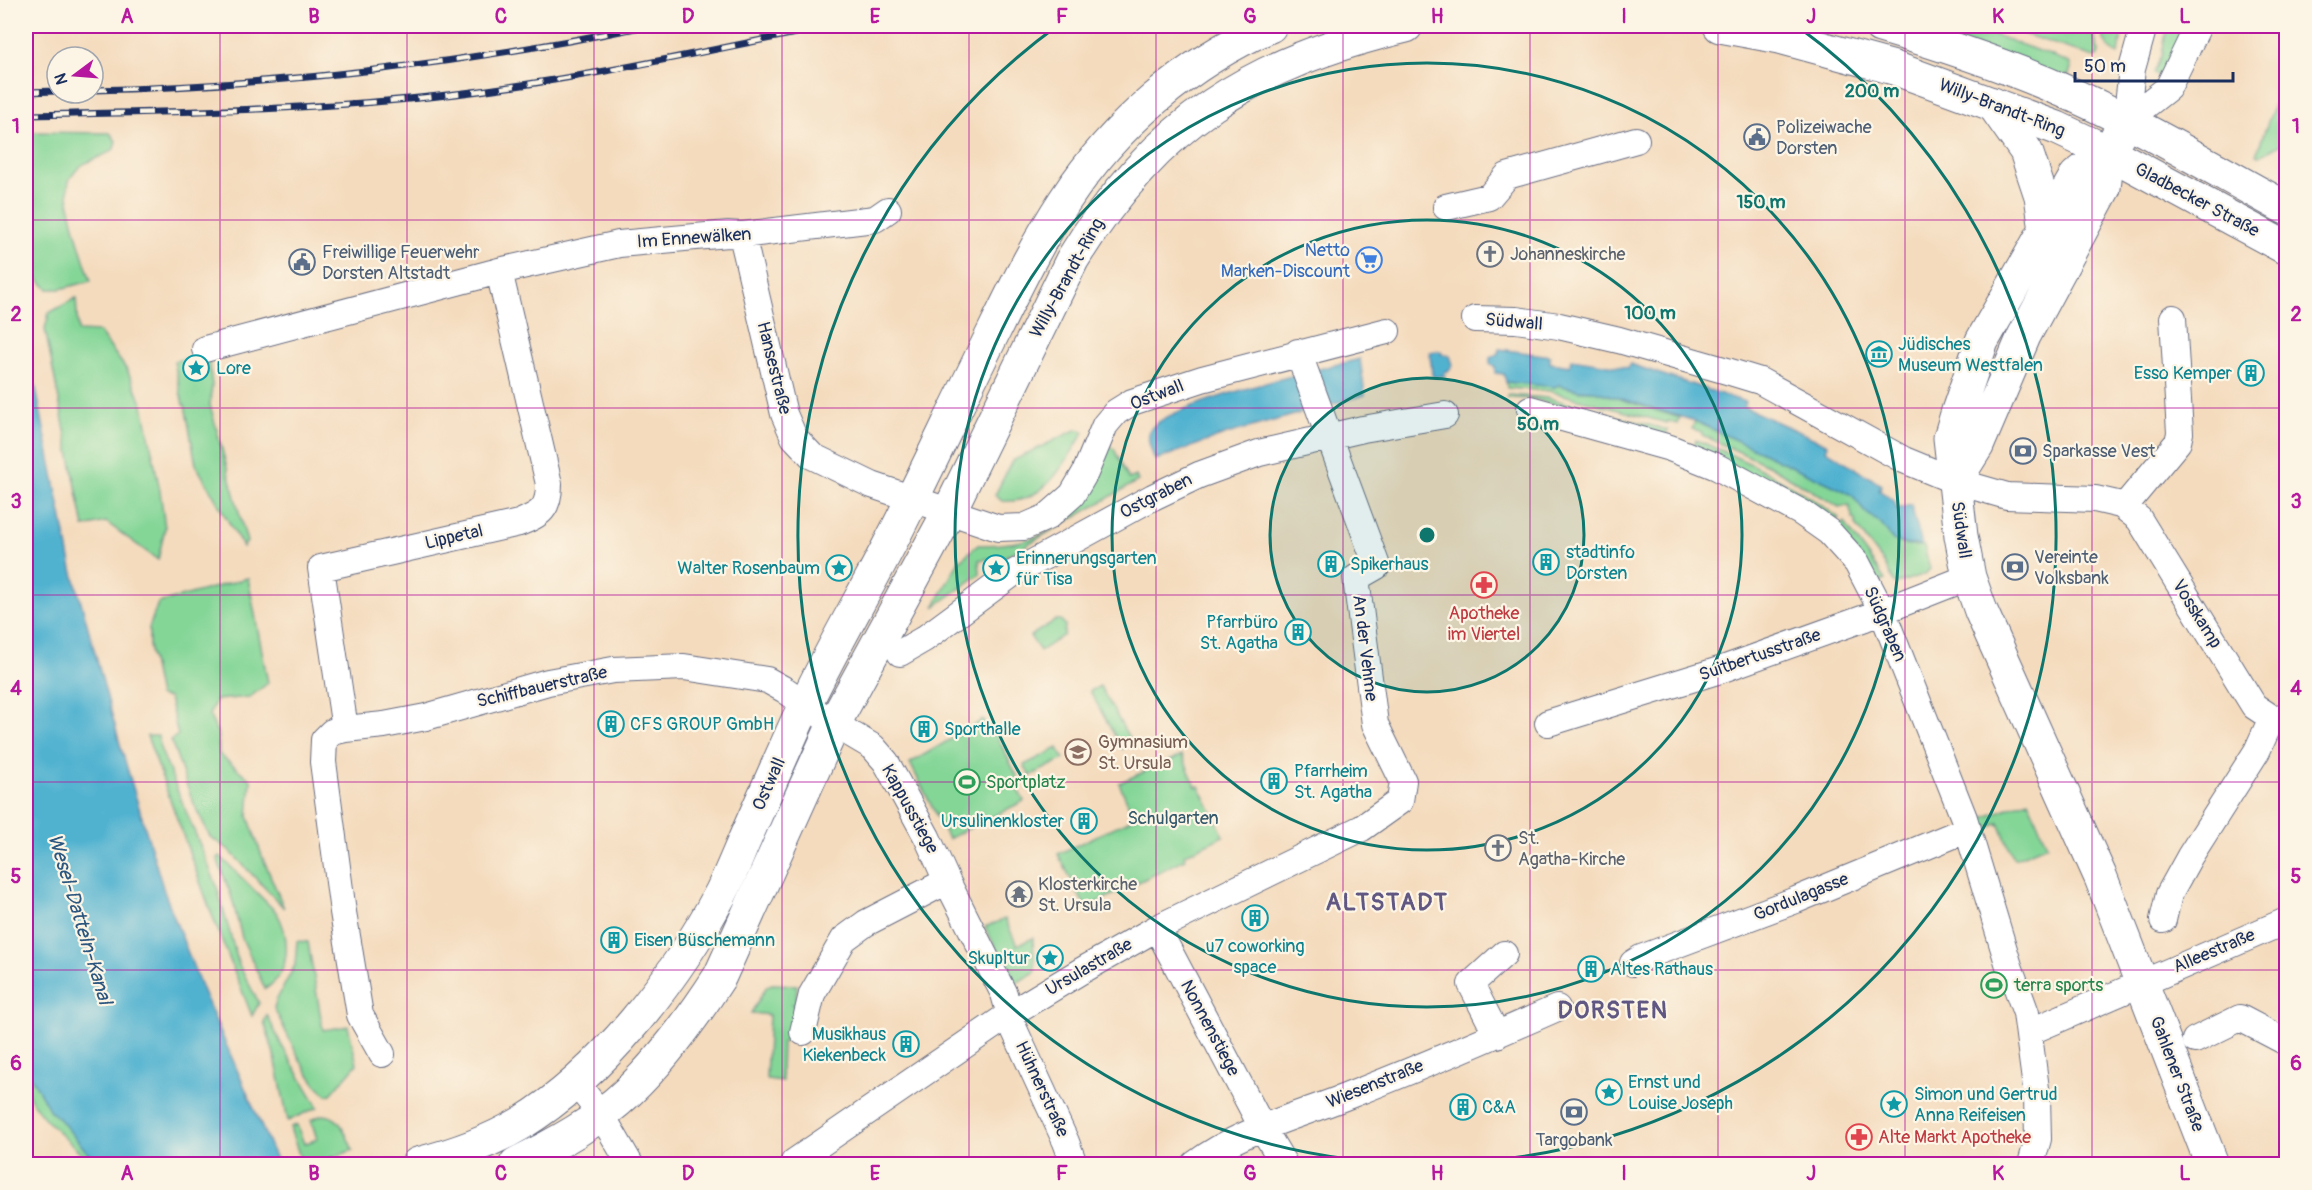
<svg xmlns="http://www.w3.org/2000/svg" width="2312" height="1190" viewBox="0 0 2312 1190" font-family="Pangolin,sans-serif">
<style>
.green{fill:#84d697;stroke:#50827a;stroke-width:1.5}
.water{fill:#51b2d0;stroke:#367097;stroke-width:1.5}
.lines{fill:none;stroke-linecap:round;stroke-linejoin:round}
.street-casing{stroke:#676b80;stroke-width:28}
.secondary-casing{stroke:#676b80;stroke-width:35}
.primary-casing{stroke:#676b80;stroke-width:35}
.street{stroke:#fff;stroke-width:26}
.secondary{stroke:#fff;stroke-width:33}
.primary{stroke:#fff;stroke-width:33}
.rail-casing{stroke:#1b2f5e;stroke-width:7}
.rail{stroke:#fcf5e5;stroke-width:4.5;stroke-dasharray:14;stroke-linecap:butt}
.grid{fill:none;stroke:#b5179e;stroke-width:1.5;stroke-opacity:0.55}
.ring{fill:none;stroke:#0f766e;stroke-width:3}
.labels{text-anchor:middle;dominant-baseline:central;stroke-width:4.5;stroke-linejoin:round;paint-order:stroke}
.street-label{font-size:18px;fill:#1b2f5e;stroke:#fcf5e5}
.service-label{font-size:18px;fill:#4e5e75;stroke:#fcf5e5;text-anchor:start}
.shop-label{font-size:18px;fill:#366cbe;stroke:#fcf5e5;text-anchor:end}
.worship-label{font-size:18px;fill:#5b616d;stroke:#fcf5e5;text-anchor:start}
.culture-label{font-size:18px;fill:#0d838f;stroke:#fcf5e5;text-anchor:start}
.health-label{font-size:18px;fill:#be3a42;stroke:#fcf5e5}
.education-label{font-size:18px;fill:#785e54;stroke:#fcf5e5;text-anchor:start}
.leisure-label{font-size:18px;fill:#27864d;stroke:#fcf5e5;text-anchor:start}
.park-label{font-size:18px;fill:#35596c;stroke:#fcf5e5}
.water-label{font-size:20px;font-style:italic;fill:#2b5680;stroke:#fcf5e5}
.district-label{font-size:24px;font-weight:bold;letter-spacing:1.5px;fill:#605882;stroke:#fcf5e5}
.centre{fill:#0f766e;stroke:#fcf5e5;stroke-width:3}
.ring-label{font-size:18px;text-anchor:middle;font-weight:bold;fill:#0f766e;stroke:#fcf5e5;stroke-width:4.5;stroke-linejoin:round;paint-order:stroke}
.neatline{fill:none;stroke:#b5179e;stroke-width:2}
.grid-label{font-size:20px;text-anchor:middle;font-weight:bold;fill:#b5179e}
</style>
<rect width="100%" height="100%" fill="#fcf5e5"/>
<filter id="ink" filterUnits="userSpaceOnUse"><feTurbulence type="fractalNoise" baseFrequency=".0167" numOctaves="2"/><feDisplacementMap in="SourceGraphic" scale="12" xChannelSelector="R" yChannelSelector="G"/><feConvolveMatrix kernelMatrix="1 2 1 2 8 2 1 2 1" color-interpolation-filters="sRGB"/></filter>
<filter id="wash" filterUnits="userSpaceOnUse"><feTurbulence type="fractalNoise" baseFrequency=".008" numOctaves="4" result="noise"/><feDisplacementMap in="SourceGraphic" scale="24" xChannelSelector="R" yChannelSelector="G"/><feGaussianBlur stdDeviation="1.35" result="paint"/><feColorMatrix in="noise" values="0 0 0 0 0 0 0 0 0 0 0 0 0 0 0 0 0 1.4 0 .05"/><feComposite in="paint" operator="in"/></filter>
<g filter="url(#wash)">
<rect width="100%" height="100%" fill="#f4dbbe"/>
<path class="green" d="M1915 26H1970L2069 62 2071 68 2069 75 2060 76Z
M1999 26H2090L2099 52 2098 56 2094 57Z
M2099 26H2123L2119 54C2105 50 2104 38 2099 26Z
M2167 26H2186L2162 77 2154 73 2162 54Z
M2286 73V142L2258 156 2256 155Z
M26 132 110 133 116 141 114 149C104 157 91 159 81 166 77 169 71 176 69 181 63 201 84 259 91 281L60 289H48L36 277 26 224Z
M76 298 78 331 99 332 127 370 143 405 160 491 165 528 158 560 106 522 84 527 45 329 49 313Z
M208 355 212 385 210 405 247 542 243 547 196 465 185 405H183L174 361Z
M1506 382 1536 384 1555 387 1558 385 1580 391H1595L1680 418 1677 424 1668 421 1667 423 1549 391 1507 388Z
M1508 395 1548 398 1668 430 1666 435 1533 399 1508 398Z
M1695 421 1845 491 1853 496 1864 511 1881 524 1893 540 1908 546H1924L1930 569 1925 574 1895 584 1884 563 1855 525V519H1853L1849 505 1839 507 1770 466 1702 435V432L1692 429Z
M1077 429 1084 432C1065 463 1044 505 1002 501L995 495 1012 461Z
M1696 440C1748 460 1795 485 1839 518L1833 523 1694 445Z
M1108 445 1114 449 1129 479 1136 476 1138 481 1007 556 979 560 980 574 934 607 959 561 978 545C1018 546 1060 536 1083 500 1094 484 1100 463 1108 445Z
M1844 522 1885 580 1880 583 1838 528Z
M248 578 268 683 250 697 216 700 209 715 218 734 219 754 251 780 248 816 262 856 284 908 228 849 210 837 192 800 171 740 178 735 169 698 159 696 149 646V628L158 603Z
M1056 620H1061L1065 625 1064 635 1040 651 1030 636Z
M1100 686 1132 743 1122 749 1090 691Z
M983 720 987 729 992 727 1017 776V788L1024 801 948 839 910 763Z
M147 736H158L160 748 216 884 239 965 259 1003 252 1016 212 915Z
M1058 748 1064 759 1030 776 1024 765Z
M1182 755 1196 787 1199 786 1224 836 1184 855 1185 859 1086 908 1058 854 1134 818 1119 783Z
M2028 800 2047 845 2014 859 1999 823 1982 830 1978 820Z
M220 856 277 913C290 936 292 973 265 989L242 938 231 895 217 858Z
M1005 919 1017 945 1033 938 1035 972 1015 984 985 927Z
M297 941 308 942 323 1030 348 1026 357 1064 331 1094 327 1095C306 1080 287 1032 274 1008L276 1001 295 965Z
M772 984 797 985 796 1004H792L799 1012 796 1027 782 1043 781 1071 782 1081 766 1079 769 1015 751 1013 767 986Z
M267 1015 282 1046 318 1107 288 1121 275 1057 264 1022Z
M26 1067 50 1111 59 1118 97 1164H92C73 1143 30 1113 26 1086 24 1080 26 1073 26 1067Z
M322 1115C342 1115 345 1134 353 1150L318 1163H302L291 1131V1127L297 1125 304 1144 317 1139 311 1120Z"/>
<path class="water" d="M26 339 72 569 120 744 164 891 202 989 278 1164H97L59 1118 50 1111 26 1067Z
M1499 349 1550 356V363L1570 366 1572 359 1628 368 1630 364 1745 402 1744 407 1828 445 1826 450 1882 485 1879 490 1894 501 1897 509 1911 505 1922 545H1908L1893 540 1881 524 1864 511 1853 496 1845 491 1695 421 1595 391 1579 390 1558 385 1555 387 1506 382 1504 374 1495 373V367L1490 363V358L1498 354Z
M1441 351V354L1450 356 1453 365 1448 371 1444 372 1445 376 1434 377 1432 375 1430 352Z
M1360 359 1365 395 1227 434 1155 460C1152 451 1145 439 1151 429 1166 405 1326 367 1360 359Z"/>
</g>
<g filter="url(#ink)">
<g class="lines">
<g class="street-casing">
<path id="street" d="M2126 121 2168 88 2198 26
M2126 121 2132 69 2144 26
M1446 207 1489 197 1507 176 1636 140
M742 235 784 414 794 437 812 456 872 485 998 528 1024 527 1047 517 1072 495 1085 473 1105 425 1116 412 1132 402 1202 379 1387 331
M1475 319 1516 320 1559 326 1619 340 1727 371 1760 381 1904 460 1955 481 2007 496 2095 499 2121 505 2139 519 2254 706 2272 718 2286 717
M205 349 499 271 619 244 728 234 742 235 875 219 888 210
M1530 409 1670 448 1717 467 1802 513 1829 532 1857 563 1882 611 1964 818 2009 966 2026 1013 2037 1096 2038 1139 2031 1164
M2124 507 2178 442 2180 433 2173 318
M900 653 924 639 1012 574 1153 497 1199 475 1259 453 1363 429 1445 415
M1548 723 1720 670 1865 618 1969 577
M345 729 384 725 426 717 548 682 613 670 684 667 767 680 785 690 834 724 873 747 886 762 927 837 947 881 1004 994 1014 1029 1066 1142 1074 1164
M2163 920 2169 894 2190 856 2257 751 2272 718
M1157 928 1262 1127 1284 1164
M1633 963 1641 958 1796 900 1968 829
M803 1032 812 994 844 939 866 923 947 881
M2029 1032 2286 921
M1497 1035 1471 984 1504 954
M2195 1040 2240 1018 2286 1042
M382 1054 360 1015 343 912 323 762 324 740 332 732 345 729 321 568 519 523C541 514 549 509 549 484L499 271
M575 1082 601 1114 630 1164
M794 1162 1010 1014 1081 971 1157 928 1362 828 1400 801 1403 781 1375 724 1356 578 1377 566 1298 352
M1195 1164C1239 1131 1294 1117 1345 1097 1417 1069 1487 1039 1557 1008"/>
</g>
<g class="secondary-casing">
<path id="secondary" d="M1993 104 2026 151 2041 196 2046 230
M2126 121 2108 152 2076 176 1982 341 1958 411 1950 438 1961 536 1969 577 1981 611 2101 878 2212 1164
M1955 481 1977 446 2024 336 2104 188 2108 152"/>
</g>
<g class="primary-casing">
<path id="primary" d="M1720 26 1780 37 1894 68 2057 128 2108 152 2286 248
M1880 26C1945 45 2011 67 2073 95 2146 128 2216 170 2286 208
M418 1164C453 1155 488 1143 520 1124 602 1074 677 977 721 893 731 873 739 852 748 832 764 796 780 760 796 724 831 646 878 573 914 495 941 440 967 385 995 329 1016 286 1038 241 1065 200 1114 125 1188 62 1270 26
M516 1164C554 1145 597 1122 628 1092 664 1058 693 1018 720 976L834 724 950 510 1072 260C1156 122 1251 63 1406 26"/>
</g>
<use href="#street" class="street"/>
<use href="#secondary" class="secondary"/>
<use href="#primary" class="primary"/>
<g class="rail-casing">
<path id="rail" d="M93 90C278 85 464 64 645 26
M26 92 57 91
M26 115C169 112 312 111 456 94 582 79 706 51 830 26"/>
</g>
<use href="#rail" class="rail"/>
</g>
</g>
<path class="grid" d="M220 26V1164M407 26V1164M594 26V1164M782 26V1164M969 26V1164M1156 26V1164M1343 26V1164M1530 26V1164M1718 26V1164M1905 26V1164M2092 26V1164M26 220H2286M26 408H2286M26 595H2286M26 782H2286M26 970H2286"/>
<circle cx="1427" cy="535" r="157" fill="#0f766e" fill-opacity=".12"/>
<g class="ring">
<circle cx="1427" cy="535" r="157"/>
<circle cx="1427" cy="535" r="315"/>
<circle cx="1427" cy="535" r="472"/>
<path d="M1797 26A629 629 0 1 1 1057 26"/>
</g>
<defs>
<g id="civic-ring" transform="scale(1.35)"><circle r="9.5" fill="#fcf5e5" stroke="#5c6f8a" stroke-width="1.5"/><path d="M-.6-6.5H3V-4.5H.6V-3L4-1V1h2V6H-6V1h2V-1L-.6-3ZM-1.2 2.5V6h2.4V2.5Z" fill="#5c6f8a"/></g>
<g id="church-ring" transform="scale(1.35)"><circle r="9.5" fill="#fcf5e5" stroke="#6b7280" stroke-width="1.5"/><path d="M-1.2-6h2.4v3.5h3.3v2.4h-3.3V6h-2.4V-.1h-3.3v-2.4h3.3Z" fill="#6b7280"/></g>
<g id="supermarket-ring" transform="scale(1.35)"><circle r="9.5" fill="#fcf5e5" stroke="#3f7fe0" stroke-width="1.5"/><path d="M-6-5.5h2.5l.6 2H6L4.5 2H-2.5L-4.4-4H-6ZM-1.5 3.2a1.3 1.3 0 1 0 .1 0ZM3 3.2a1.3 1.3 0 1 0 .1 0Z" fill="#3f7fe0"/></g>
<g id="museum-ring" transform="scale(1.35)"><circle r="9.5" fill="#fcf5e5" stroke="#0f9aa8" stroke-width="1.5"/><path d="M0-6L6-3V-2H-6V-3ZM-5-1h2V3h-2ZM-1-1h2V3h-2ZM3-1h2V3H3ZM-6 4H6V6H-6Z" fill="#0f9aa8"/></g>
<g id="sight-ring" transform="scale(1.35)"><circle r="9.5" fill="#fcf5e5" stroke="#0f9aa8" stroke-width="1.5"/><path d="M0-6L1.8-2.2L6-1.7L2.9 1.2L3.7 5.4L0 3.3L-3.7 5.4L-2.9 1.2L-6-1.7L-1.8-2.2Z" fill="#0f9aa8"/></g>
<g id="building-ring" transform="scale(1.35)"><circle r="9.5" fill="#fcf5e5" stroke="#0f9aa8" stroke-width="1.5"/><path d="M-4-6H4V6H1V3H-1V6H-4ZM-2.5-4.3h1.7v1.8h-1.7ZM.8-4.3h1.7v1.8H.8ZM-2.5-1h1.7V.8h-1.7ZM.8-1h1.7V.8H.8Z" fill="#0f9aa8"/></g>
<g id="bank-ring" transform="scale(1.35)"><circle r="9.5" fill="#fcf5e5" stroke="#5c6f8a" stroke-width="1.5"/><path d="M-6-4H6V4H-6ZM0-2.3a2.3 2.3 0 1 0 0 4.6a2.3 2.3 0 1 0 0-4.6Z" fill="#5c6f8a"/></g>
<g id="pharmacy-ring" transform="scale(1.35)"><circle r="9.5" fill="#fcf5e5" stroke="#e0444e" stroke-width="1.5"/><path d="M-2-6h4v4h4v4h-4v4h-4v-4h-4v-4h4Z" fill="#e0444e"/></g>
<g id="school-ring" transform="scale(1.35)"><circle r="9.5" fill="#fcf5e5" stroke="#8d6e63" stroke-width="1.5"/><path d="M0-5L7-2L0 1L-7-2ZM-4 1L0 2.5L4 1V4Q0 6-4 4Z" fill="#8d6e63"/></g>
<g id="stadium-ring" transform="scale(1.35)"><circle r="9.5" fill="#fcf5e5" stroke="#2e9e5b" stroke-width="1.5"/><path d="M0-5a6.5 5 0 1 0 0 10a6.5 5 0 1 0 0-10ZM-3.5-1.8h7v3.6h-7Z" fill="#2e9e5b"/></g>
<g id="temple-ring" transform="scale(1.35)"><circle r="9.5" fill="#fcf5e5" stroke="#6b7280" stroke-width="1.5"/><path d="M0-6L5-2H3V0L6.5 2.5H4V6H1.5V3h-3V6H-4V2.5H-6.5L-3 0V-2H-5Z" fill="#6b7280"/></g>
</defs>
<g fill-rule="evenodd">
<use href="#civic-ring" x="1757" y="137"/>
<use href="#church-ring" x="1490" y="254"/>
<use href="#supermarket-ring" x="1369" y="260"/>
<use href="#civic-ring" x="302" y="262"/>
<use href="#museum-ring" x="1879" y="354"/>
<use href="#sight-ring" x="196" y="368"/>
<use href="#building-ring" x="2251" y="373"/>
<use href="#bank-ring" x="2023" y="451"/>
<use href="#building-ring" x="1546" y="562"/>
<use href="#building-ring" x="1331" y="564"/>
<use href="#bank-ring" x="2015" y="567"/>
<use href="#sight-ring" x="839" y="568"/>
<use href="#sight-ring" x="996" y="568"/>
<use href="#pharmacy-ring" x="1484" y="585"/>
<use href="#building-ring" x="1298" y="632"/>
<use href="#building-ring" x="611" y="724"/>
<use href="#building-ring" x="924" y="729"/>
<use href="#school-ring" x="1078" y="752"/>
<use href="#building-ring" x="1274" y="781"/>
<use href="#stadium-ring" x="967" y="782"/>
<use href="#building-ring" x="1084" y="821"/>
<use href="#church-ring" x="1498" y="848"/>
<use href="#temple-ring" x="1019" y="894"/>
<use href="#building-ring" x="1255" y="918"/>
<use href="#building-ring" x="614" y="940"/>
<use href="#sight-ring" x="1050" y="958"/>
<use href="#building-ring" x="1591" y="969"/>
<use href="#stadium-ring" x="1994" y="985"/>
<use href="#building-ring" x="906" y="1044"/>
<use href="#sight-ring" x="1609" y="1092"/>
<use href="#sight-ring" x="1894" y="1104"/>
<use href="#building-ring" x="1463" y="1107"/>
<use href="#bank-ring" x="1574" y="1112"/>
<use href="#pharmacy-ring" x="1859" y="1137"/>
</g>
<g class="labels">
<g class="street-label">
<text transform="translate(2002 108) rotate(21)">Willy-Brandt-Ring</text>
<text transform="translate(2197 200) rotate(28)">Gladbecker Straße</text>
<text transform="translate(694 238) rotate(-4)">Im Ennewälken</text>
<text transform="translate(1067 278) rotate(-61)">Willy-Brandt-Ring</text>
<text transform="translate(1514 322) rotate(5)">Südwall</text>
<text transform="translate(774 368) rotate(76)">Hansestraße</text>
<text transform="translate(1157 395) rotate(-21)">Ostwall</text>
<text transform="translate(1156 496) rotate(-27)">Ostgraben</text>
<text transform="translate(1961 530) rotate(82)">Südwall</text>
<text transform="translate(454 537) rotate(-13)">Lippetal</text>
<text transform="translate(2197 614) rotate(58)">Vosskamp</text>
<text transform="translate(1885 624) rotate(66)">Südgraben</text>
<text transform="translate(1365 648) rotate(83)">An der Vehme</text>
<text transform="translate(1760 655) rotate(-19)">Suitbertusstraße</text>
<text transform="translate(542 687) rotate(-13)">Schiffbauerstraße</text>
<text transform="translate(769 784) rotate(-66)">Ostwall</text>
<text transform="translate(910 809) rotate(61)">Kappusstiege</text>
<text transform="translate(1801 897) rotate(-22)">Gordulagasse</text>
<text transform="translate(2214 951) rotate(-23)">Alleestraße</text>
<text transform="translate(1089 967) rotate(-30)">Ursulastraße</text>
<text transform="translate(1210 1028) rotate(62)">Nonnenstiege</text>
<text transform="translate(2177 1074) rotate(69)">Gahlener Straße</text>
<text transform="translate(1375 1084) rotate(-22)">Wiesenstraße</text>
<text transform="translate(1042 1089) rotate(65)">Hühnerstraße</text>
</g>
<g class="service-label">
<text x="1776" y="127">Polizeiwache<tspan x="1776" dy="21">Dorsten</tspan></text>
<text x="322" y="252">Freiwillige Feuerwehr<tspan x="322" dy="21">Dorsten Altstadt</tspan></text>
<text x="2042" y="451">Sparkasse Vest</text>
<text x="2034" y="557">Vereinte<tspan x="2034" dy="21">Volksbank</tspan></text>
<text x="1574" y="1140" text-anchor="middle">Targobank</text>
</g>
<g class="shop-label">
<text x="1350" y="250">Netto<tspan x="1350" dy="21">Marken-Discount</tspan></text>
</g>
<g class="worship-label">
<text x="1510" y="254">Johanneskirche</text>
<text x="1518" y="838">St.<tspan x="1518" dy="21">Agatha-Kirche</tspan></text>
<text x="1038" y="884">Klosterkirche<tspan x="1038" dy="21">St. Ursula</tspan></text>
</g>
<g class="culture-label">
<text x="1898" y="344">Jüdisches<tspan x="1898" dy="21">Museum Westfalen</tspan></text>
<text x="216" y="368">Lore</text>
<text x="2232" y="373" text-anchor="end">Esso Kemper</text>
<text x="1566" y="552">stadtinfo<tspan x="1566" dy="21">Dorsten</tspan></text>
<text x="1016" y="558">Erinnerungsgarten<tspan x="1016" dy="21">für Tisa</tspan></text>
<text x="1350" y="564">Spikerhaus</text>
<text x="820" y="568" text-anchor="end">Walter Rosenbaum</text>
<text x="1278" y="622" text-anchor="end">Pfarrbüro<tspan x="1278" dy="21">St. Agatha</tspan></text>
<text x="630" y="724">CFS GROUP GmbH</text>
<text x="944" y="729">Sporthalle</text>
<text x="1294" y="771">Pfarrheim<tspan x="1294" dy="21">St. Agatha</tspan></text>
<text x="1064" y="821" text-anchor="end">Ursulinenkloster</text>
<text x="634" y="940">Eisen Büschemann</text>
<text x="1255" y="946" text-anchor="middle">u7 coworking<tspan x="1255" dy="21">space</tspan></text>
<text x="1030" y="958" text-anchor="end">Skupltur</text>
<text x="1610" y="969">Altes Rathaus</text>
<text x="886" y="1034" text-anchor="end">Musikhaus<tspan x="886" dy="21">Kiekenbeck</tspan></text>
<text x="1628" y="1082">Ernst und<tspan x="1628" dy="21">Louise Joseph</tspan></text>
<text x="1914" y="1094">Simon und Gertrud<tspan x="1914" dy="21">Anna Reifeisen</tspan></text>
<text x="1482" y="1107">C&amp;A</text>
</g>
<g class="health-label">
<text x="1484" y="613">Apotheke<tspan x="1484" dy="21">im Viertel</tspan></text>
<text x="1878" y="1137" text-anchor="start">Alte Markt Apotheke</text>
</g>
<g class="education-label">
<text x="1098" y="742">Gymnasium<tspan x="1098" dy="21">St. Ursula</tspan></text>
</g>
<g class="leisure-label">
<text x="986" y="782">Sportplatz</text>
<text x="2014" y="985">terra sports</text>
</g>
<g class="park-label">
<text x="1173" y="818">Schulgarten</text>
</g>
<g class="water-label">
<text transform="translate(80 919) rotate(73)">Wesel-Datteln-Kanal</text>
</g>
<g class="district-label">
<text x="1387" y="902">ALTSTADT</text>
<text x="1613" y="1010">DORSTEN</text>
</g>
</g>
<circle cx="1427" cy="535" r="9" class="centre"/>
<g class="ring-label">
<text x="1872" y="97">200 m</text>
<text x="1761" y="208">150 m</text>
<text x="1650" y="319">100 m</text>
<text x="1538" y="430">50 m</text>
</g>
<rect width="2312" height="1190" fill="none" stroke="#fcf5e5" stroke-width="66"/>
<g transform="translate(75 75) rotate(254)"><circle r="28" fill="#fcf5e5" stroke="#a2a6af" stroke-width="1.5"/>
<path d="M0-4.5L10 22L0 15L-10 22Z" fill="#b5179e"/>
<text y="-9" font-size="16" font-weight="bold" text-anchor="middle" fill="#1b2f5e">N</text>
</g>
<path d="M2075 72v9h158v-9" fill="none" stroke="#1b2f5e" stroke-width="3"/>
<text x="2084" y="72" font-size="18" fill="#1b2f5e" stroke="#fcf5e5" stroke-width="4.5" paint-order="stroke">50 m</text>
<rect x="33" y="33" width="2246" height="1124" class="neatline"/>
<g class="grid-label">
<text x="127" y="23">A</text>
<text x="314" y="23">B</text>
<text x="501" y="23">C</text>
<text x="688" y="23">D</text>
<text x="875" y="23">E</text>
<text x="1062" y="23">F</text>
<text x="1250" y="23">G</text>
<text x="1437" y="23">H</text>
<text x="1624" y="23">I</text>
<text x="1811" y="23">J</text>
<text x="1998" y="23">K</text>
<text x="2185" y="23">L</text>
<text x="16" y="133">1</text>
<text x="2296" y="133">1</text>
<text x="16" y="321">2</text>
<text x="2296" y="321">2</text>
<text x="16" y="508">3</text>
<text x="2296" y="508">3</text>
<text x="16" y="695">4</text>
<text x="2296" y="695">4</text>
<text x="16" y="883">5</text>
<text x="2296" y="883">5</text>
<text x="16" y="1070">6</text>
<text x="2296" y="1070">6</text>
<text x="127" y="1180">A</text>
<text x="314" y="1180">B</text>
<text x="501" y="1180">C</text>
<text x="688" y="1180">D</text>
<text x="875" y="1180">E</text>
<text x="1062" y="1180">F</text>
<text x="1250" y="1180">G</text>
<text x="1437" y="1180">H</text>
<text x="1624" y="1180">I</text>
<text x="1811" y="1180">J</text>
<text x="1998" y="1180">K</text>
<text x="2185" y="1180">L</text>
</g>
</svg>
